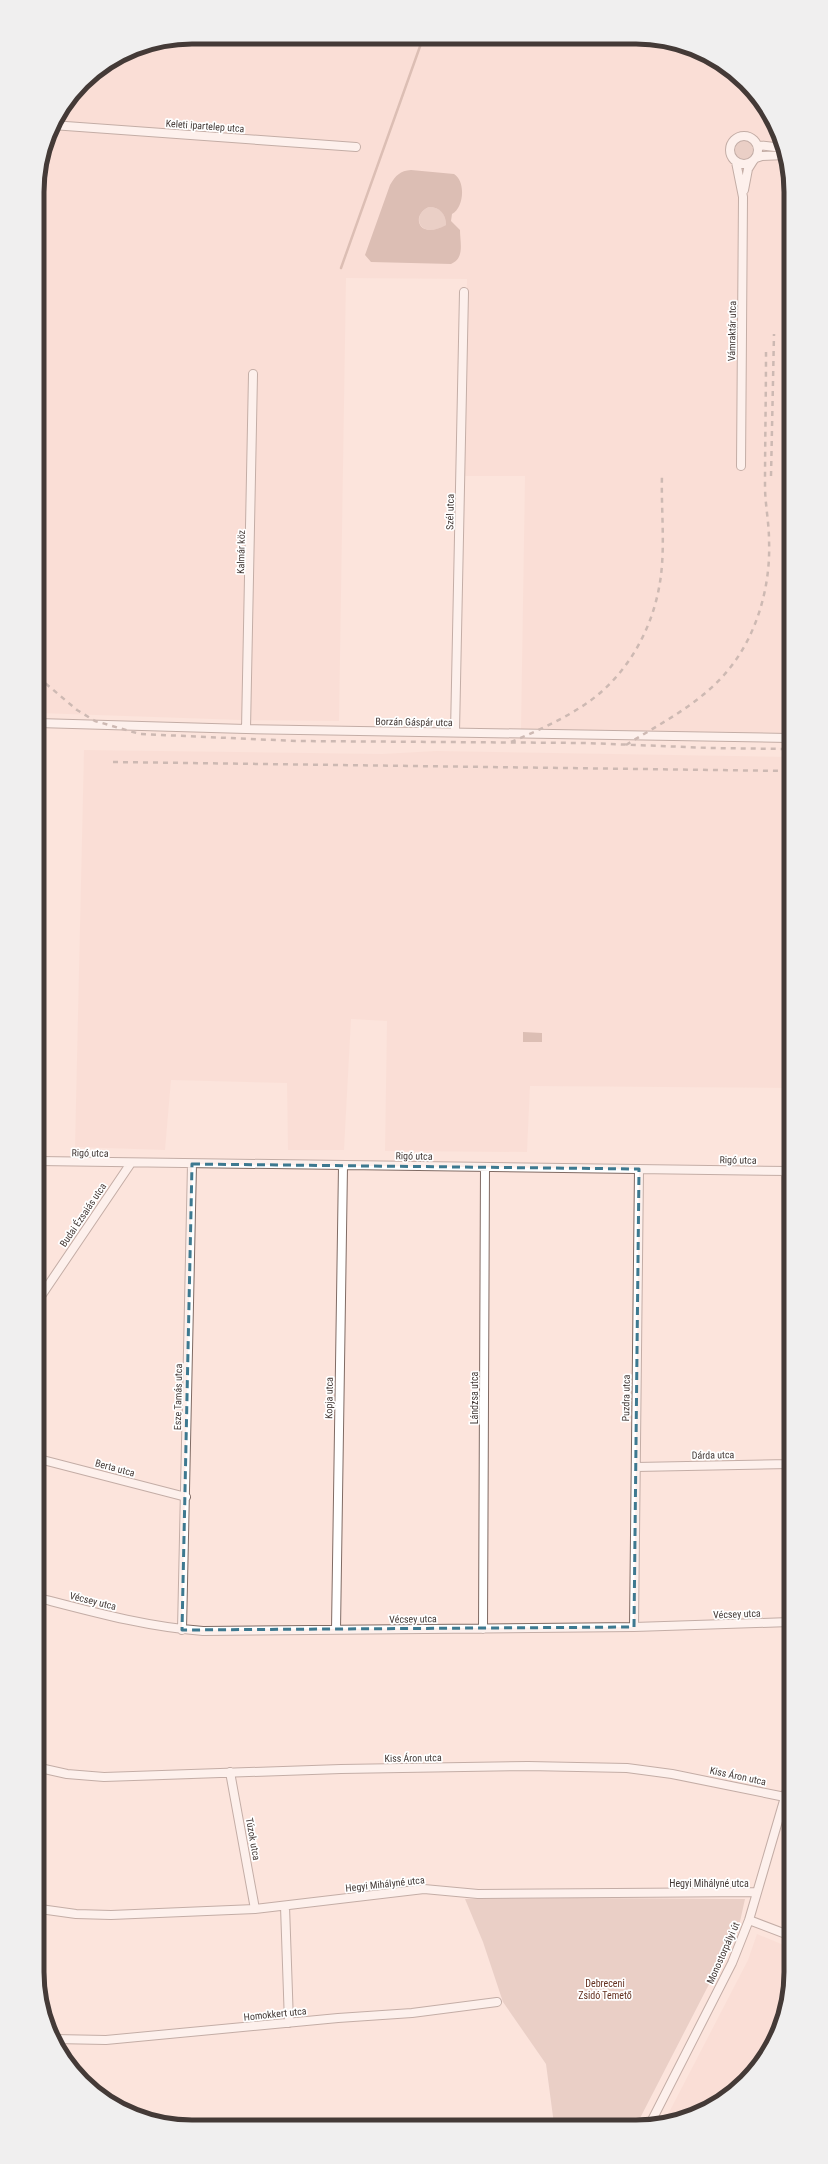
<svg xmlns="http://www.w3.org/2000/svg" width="828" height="2164" viewBox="0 0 828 2164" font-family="'Roboto Condensed',sans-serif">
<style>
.built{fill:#f9d8ce}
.green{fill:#d4b6ac}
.water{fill:#b59084;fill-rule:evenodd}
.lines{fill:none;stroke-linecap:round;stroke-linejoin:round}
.stream{stroke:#b59084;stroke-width:2.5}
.minor-casing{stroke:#806b64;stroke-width:10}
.minor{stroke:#fff;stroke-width:8}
.rail{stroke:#968681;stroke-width:2.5;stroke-dasharray:5 5;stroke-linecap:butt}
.marked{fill:none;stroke:#3d7990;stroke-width:3;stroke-dasharray:8 5;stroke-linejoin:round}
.labels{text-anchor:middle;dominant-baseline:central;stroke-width:3.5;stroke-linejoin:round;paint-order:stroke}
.street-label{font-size:10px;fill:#443a37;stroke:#fff}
.park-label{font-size:10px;fill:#63301f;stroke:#fff}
.rim{fill:none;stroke:#443a37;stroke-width:5}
</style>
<rect width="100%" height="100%" fill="#fce4dc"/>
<path class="built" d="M192 37 666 40 713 58 746 83 775 123 788 162 789 733 521 729 525 476H464L467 279 346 278 339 721 241 720 38 713 37 182 53 123 90 76 133 49Z
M84 750 382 754 436 751 789 757V1088L530 1086 527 1152 385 1151 387 1021 351 1019 344 1150H288L287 1083 171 1080 165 1150 75 1147Z
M757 1934 791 1948V1982L779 2031 753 2074 714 2106 663 2124 748 1960Z"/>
<path class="green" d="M734 150a10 10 0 1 1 20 0a10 10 0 1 1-20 0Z
M429 207C440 207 446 213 446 225 418 241 411 214 429 207Z
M573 1898 745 1899 739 1926 637 2124H554L546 2064 503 2002 483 1942 465 1899Z"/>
<path class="water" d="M411 170 454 174C466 181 464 208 452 214L451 221 460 230C460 243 465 258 451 264L371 262 365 255 390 185C396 175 400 171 411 170ZM429 207C440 207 446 214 446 225 417 241 411 214 429 207Z
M523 1032 542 1033V1042H523Z"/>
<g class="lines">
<path class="stream" d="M341 268 423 38"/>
<g class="minor-casing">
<path id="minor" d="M52 125 356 147
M730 150a14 14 0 1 1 28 0a14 14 0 1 1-28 0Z
M757 145 783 148
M756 158 762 156 786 155
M736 162 743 197 741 466
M744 190 748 169 753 161
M38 723 246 729 789 738
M246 729 253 374
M455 732 464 292
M39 1161 789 1171
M786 1171 787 1464
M39 1299 131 1163
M39 1459 186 1497
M636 1467 790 1464
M39 1598C93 1612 147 1627 203 1631L634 1627 790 1622
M634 1627 639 1169
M483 1629 485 1167
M182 1630 192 1164
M336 1630 343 1166
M40 1768 67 1774 104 1777 341 1769 528 1766 627 1768 672 1774 785 1797
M230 1772 255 1909
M285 1906 289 2023
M40 1909 76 1914 111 1915 255 1909 424 1889 478 1894 757 1892
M749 1920 791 1936
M54 2039 106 2040 338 2018 412 2013 497 2002
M650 2124 732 1963 749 1920 790 1780"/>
</g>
<use href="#minor" class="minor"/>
<path class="rail" d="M771 476 774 334
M38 677 77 710 95 721 140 734 296 741 586 743 710 748 789 749
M511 742C537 731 564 719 587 703 629 674 655 625 661 575 665 542 661 508 662 475
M626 745C661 723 696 706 724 675 756 639 771 588 769 540 769 522 765 504 765 486 765 441 766 397 766 352
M113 762 789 771"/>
</g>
<path d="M0 0H828V2164H0ZM192 1164 639 1169 634 1627 182 1630Z" fill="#fce4dc" fill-opacity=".55" fill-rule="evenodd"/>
<path class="marked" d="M192 1164 639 1169 634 1627 182 1630Z"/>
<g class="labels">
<g class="street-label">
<text transform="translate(205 126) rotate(4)">Keleti ipartelep utca</text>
<text transform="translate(732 331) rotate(-89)">Vámraktár utca</text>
<text transform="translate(450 512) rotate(-89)">Szél utca</text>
<text transform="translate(241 552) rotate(-89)">Kalmár köz</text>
<text transform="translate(414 722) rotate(1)">Borzán Gáspár utca</text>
<text transform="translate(90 1153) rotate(1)">Rigó utca</text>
<text transform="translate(414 1156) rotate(1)">Rigó utca</text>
<text transform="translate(738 1160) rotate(1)">Rigó utca</text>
<text transform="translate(83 1215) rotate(-56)">Budai Ézsaiás utca</text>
<text transform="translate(178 1397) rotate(-89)">Esze Tamás utca</text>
<text transform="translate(329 1398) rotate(-89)">Kopja utca</text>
<text transform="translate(474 1398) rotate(-90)">Lándzsa utca</text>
<text transform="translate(626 1398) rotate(-89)">Puzdra utca</text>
<text transform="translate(713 1455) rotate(-1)">Dárda utca</text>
<text transform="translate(115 1468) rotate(15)">Berta utca</text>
<text transform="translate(93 1601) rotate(14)">Vécsey utca</text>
<text transform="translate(737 1614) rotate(-2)">Vécsey utca</text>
<text transform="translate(413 1619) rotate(-1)">Vécsey utca</text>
<text transform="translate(413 1758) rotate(-1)">Kiss Áron utca</text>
<text transform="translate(738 1776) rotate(12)">Kiss Áron utca</text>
<text transform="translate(253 1839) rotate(80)">Túzok utca</text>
<text x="709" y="1883">Hegyi Mihályné utca</text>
<text transform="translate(385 1884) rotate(-6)">Hegyi Mihályné utca</text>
<text transform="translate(723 1953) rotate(-66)">Monostorpályi út</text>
<text transform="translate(275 2014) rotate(-6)">Homokkert utca</text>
</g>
<g class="park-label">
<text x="605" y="1983">Debreceni<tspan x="605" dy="12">Zsidó Temető</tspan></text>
</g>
</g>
<path d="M0 0H828V2164H0ZM192 44H636A148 148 0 0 1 784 192V1972A148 148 0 0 1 636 2120H192A148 148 0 0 1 44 1972V192A148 148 0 0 1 192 44Z" fill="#f0efef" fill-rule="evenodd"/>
<path class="rim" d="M192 44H636A148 148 0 0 1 784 192V1972A148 148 0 0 1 636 2120H192A148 148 0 0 1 44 1972V192A148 148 0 0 1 192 44Z"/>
</svg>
